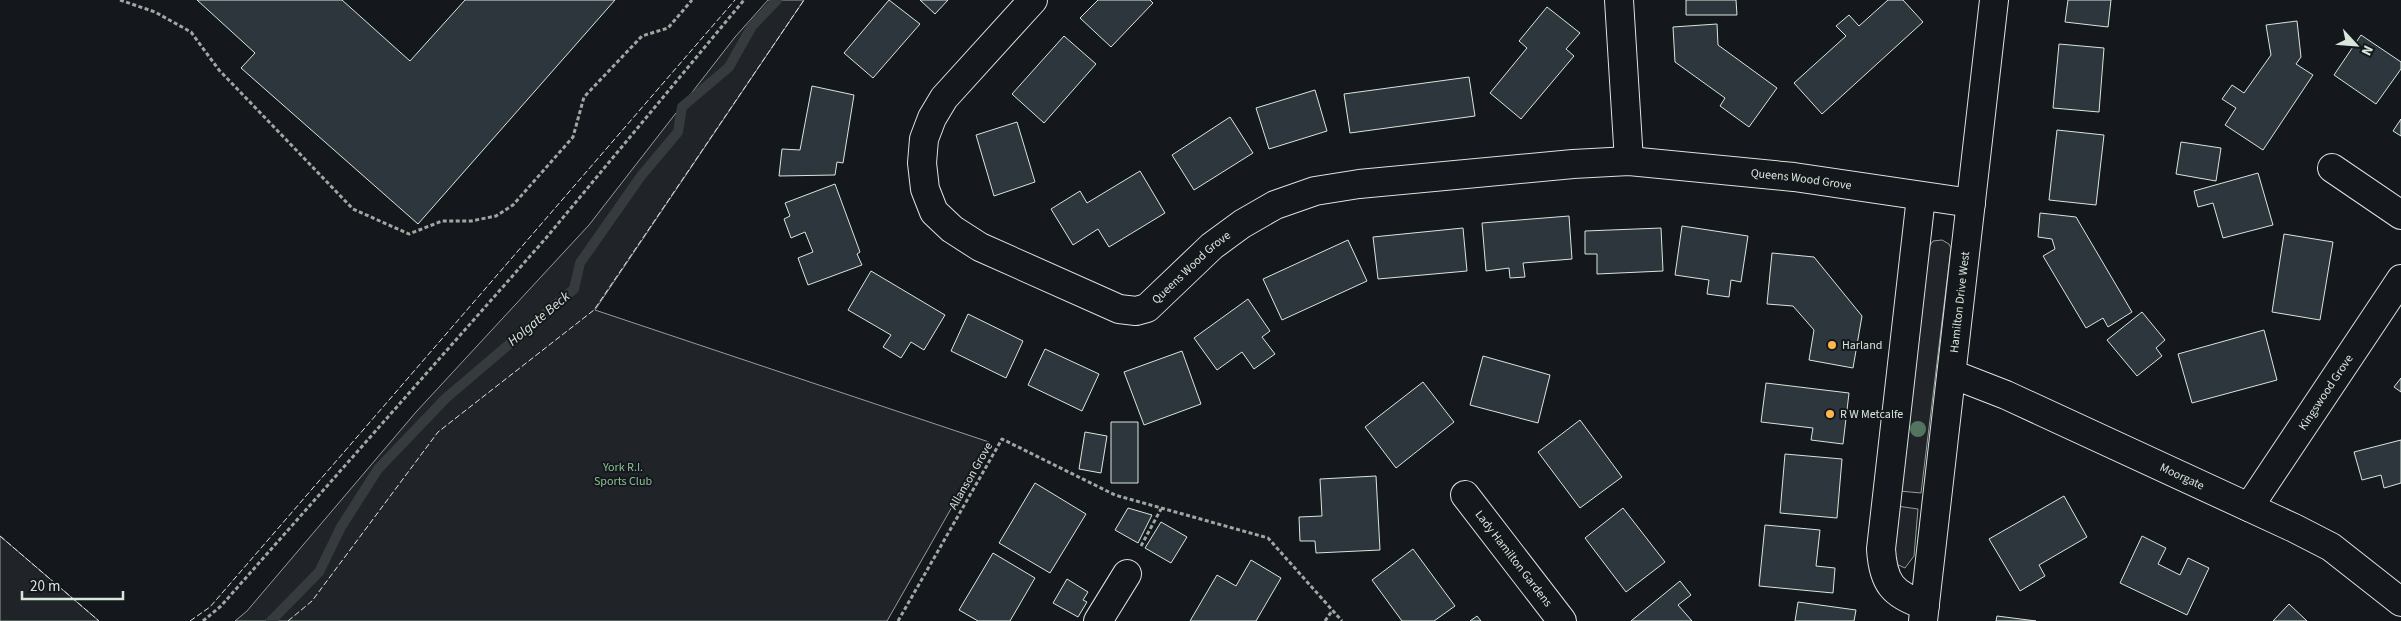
<svg xmlns="http://www.w3.org/2000/svg" width="2401" height="621" viewBox="0 0 2401 621" font-family="'Source Sans 3',sans-serif">
<style>
.green{fill:#202428;stroke:#939e99}
.lines{fill:none;stroke-linecap:round;stroke-linejoin:round}
.stream{stroke:#363b3e;stroke-width:10}
.building{fill:#2c363c;stroke:#d8e6dc}
.street-casing{stroke:#d8e6dc;stroke-width:30}
.path{stroke:#9da8a2;stroke-width:3;stroke-dasharray:4 2.5;stroke-linecap:butt}
.street{stroke:#14181c;stroke-width:28}
.fence{stroke:#d8e6dc;stroke-width:1;stroke-dasharray:6 2.5;stroke-linecap:butt}
.tree{fill:#55745f}
.poi-dot{fill:#ffb74d;stroke:#14181c;stroke-width:2}
.labels{text-anchor:middle;dominant-baseline:central;stroke-width:4;stroke-linejoin:round;paint-order:stroke}
.street-label{font-size:12px;fill:#d8e6dc;stroke:#14181c}
.poi-label{font-size:12px;fill:#d8e6dc;stroke:#14181c;text-anchor:start}
.park-label{font-size:12px;fill:#8ac095;stroke:#14181c}
.water-label{font-size:14px;font-style:italic;fill:#d8e6dc;stroke:#14181c}
</style>
<rect width="100%" height="100%" fill="#14181c"/>
<path class="green" d="M768 0H804L595 310 989 442 887 621H235L247 611 416 412 589 225 735 37Z
M1942 240 1949 244 1951 248 1921 493 1899 491 1928 248 1933 241Z
M1897 506 1918 509 1914 556 1905 568 1894 563 1892 555Z
M0 536 99 621H0Z"/>
<g class="lines">
<path class="stream" d="M271 621 319 572 341 527 378 469 446 398 574 289 580 263 641 176 678 132 682 107 729 67 752 26 777 0"/>
</g>
<path class="building" d="M197 0H342L410 61 465 0H615L418 224 241 68 255 53Z
M889 0 920 24 873 78 844 53Z
M920 0H948L935 14Z
M1098 0H1150L1153 3 1111 47 1080 18Z
M1686 0H1736L1737 15H1686Z
M1888 0H1903L1923 22 1822 114 1794 83 1846 36 1836 26 1849 15 1859 26Z
M2068 0H2111L2108 27 2065 22Z
M1547 7 1580 33 1566 49 1574 56 1521 119 1490 93 1527 48 1519 41Z
M2297 21 2301 57 2296 64 2313 75 2263 150 2225 125 2236 108 2222 99 2232 85 2244 93 2271 55 2266 25Z
M1717 24 1718 45 1777 88 1749 127 1720 106 1725 98 1675 62 1673 27Z
M2361 35 2401 62V69L2376 104 2334 75Z
M1064 36 1096 64 1044 123 1012 94Z
M2059 44 2104 48 2099 112 2053 108Z
M1469 77 1475 116 1350 133 1344 94Z
M812 86 854 95 843 163 837 162 835 175 779 176 782 149 800 150Z
M1315 90 1327 131 1269 149 1256 108Z
M1230 117 1253 153 1194 190 1172 155Z
M2401 119V136L2393 131Z
M1017 122 1035 182 994 196 976 135Z
M2057 130 2104 135 2096 205 2049 200Z
M2181 142 2221 148 2216 181 2176 174Z
M1140 171 1165 213 1109 247 1098 229 1073 245 1051 209 1080 191 1087 203Z
M2258 173 2273 225 2223 238 2213 203 2198 207 2194 191Z
M835 184 860 252 857 254 862 265 808 285 798 258 813 252 805 232 791 238 784 219 790 216 785 203Z
M2040 213 2076 217 2132 312 2108 327 2103 318 2086 328 2043 256 2055 249 2052 239 2038 237Z
M1569 216 1572 259 1523 263 1525 277 1510 278 1509 268 1486 271 1482 223Z
M1682 226 1748 236 1741 282 1731 280 1729 297 1707 294 1709 280 1675 275Z
M1463 228 1467 271 1378 279 1373 237Z
M1661 228 1663 271 1597 274V254H1585V231Z
M2284 234 2333 242 2320 320 2272 312Z
M1348 240 1367 281 1282 320 1263 279Z
M1772 253 1814 257 1862 316 1853 368 1809 360 1814 330 1793 306 1767 304Z
M871 271 945 315 924 350 911 342 901 358 883 347 891 335 848 310Z
M1248 299 1270 331 1262 337 1275 354 1254 369 1242 352 1217 370 1194 338Z
M2142 312 2165 340 2156 348 2162 356 2137 376 2107 340Z
M968 314 1023 341 1006 378 951 351Z
M2264 330 2277 380 2192 403 2178 354Z
M1045 349 1099 374 1082 411 1028 385Z
M1182 351 1201 404 1144 425 1124 372Z
M1483 356 1550 375 1538 423 1470 405Z
M2401 378V392L2394 387Z
M1423 382 1454 422 1396 468 1365 427Z
M1766 383 1849 393 1843 444 1811 440 1813 428 1761 422Z
M1580 420 1622 477 1580 508 1538 452Z
M1111 422H1138V483H1111Z
M1085 432 1107 436 1101 473 1079 469Z
M2401 440V483L2384 488 2381 475 2362 480 2354 452Z
M1785 454 1842 459 1837 518 1780 513Z
M1376 476 1380 550 1316 553 1315 541H1300L1299 517 1322 516 1320 479Z
M1035 483 1086 514 1050 573 999 543Z
M2064 496 2087 537 2039 565 2045 576 2020 591 1989 539Z
M1128 508 1152 515 1138 543 1115 530Z
M1623 508 1665 562 1626 592 1585 538Z
M1161 522 1187 537 1171 563 1145 548Z
M1765 525 1820 530 1816 566 1835 568 1833 593 1759 586Z
M2142 536 2166 548 2158 564 2180 575 2188 558 2209 568 2187 615 2120 583Z
M1413 549 1455 606 1434 621H1402L1372 580Z
M993 553 1035 578 1010 621H978L959 610Z
M1251 560 1281 578 1256 621H1190L1217 575 1236 586Z
M1067 579 1088 592 1083 600 1087 602 1078 617 1053 603Z
M1680 581 1691 595 1678 605 1692 621H1631Z
M1798 602 1856 610 1854 621H1795Z
M2289 604 2307 621H2273Z
M1477 616 1481 621H1470Z
M1997 616 2036 621H1996Z"/>
<g class="lines">
<g class="street-casing">
<g id="street">
<path id="s1" d="M1033 0 944 98 932 118 924 139 922 163 925 189 934 212 952 229 980 247 1119 309 1136 311 1147 308 1212 246 1242 224 1275 205 1315 191 1359 184 1573 164 1629 161 1794 177 1971 203"/>
<path d="M1619 0 1629 161"/>
<path d="M2332 168 2401 215"/>
<path d="M1921 197 1881 549C1883 582 1892 595 1925 605"/>
<path id="s2" d="M1952 374 2006 395 2294 528 2331 547 2401 602"/>
<path id="s3" d="M1465 495 1562 621"/>
<path id="s4" d="M2249 507 2401 279"/>
<path d="M1098 621 1127 574"/>
<path id="s5" d="M1923 621 1994 0"/>
</g>
</g>
<path class="path" d="M120 0 155 12 191 32 219 70 353 209 409 234 442 221H471L496 216 513 205 573 137 584 97 642 36 668 28 692 0
M1141 546 1161 509
M203 621 221 606 546 238 744 0
M898 621 1002 439 1115 495 1268 538 1342 621
M1325 621 1332 611"/>
<use href="#street" class="street"/>
<path class="fence" d="M0 536 99 621
M190 621 210 607 735 0
M288 621 312 601 438 432 594 310 804 0"/>
</g>
<circle class="tree" cx="1918" cy="429" r="8"/>
<g class="poi-dot">
<circle cx="1832" cy="345" r="5"/>
<circle cx="1830" cy="414" r="5"/>
</g>
<g class="labels">
<g class="street-label">
<text stroke="none"><textPath href="#s1" startOffset="1188">Queens Wood Grove</textPath></text>
<text stroke="none"><textPath href="#s1" startOffset="552">Queens Wood Grove</textPath></text>
<text stroke="none"><textPath href="#s5" startOffset="321">Hamilton Drive West</textPath></text>
<text stroke="none"><textPath href="#s4" startOffset="138">Kingswood Grove</textPath></text>
<text transform="translate(971 476) rotate(-60)">Allanson Grove</text>
<text stroke="none"><textPath href="#s2" startOffset="252">Moorgate</textPath></text>
<text stroke="none"><textPath href="#s3" startOffset="80">Lady Hamilton Gardens</textPath></text>
</g>
<g class="poi-label">
<text x="1842" y="345">Harland</text>
<text x="1840" y="414">R W Metcalfe</text>
</g>
<g class="park-label">
<text x="623" y="467">York R.I.<tspan x="623" dy="14">Sports Club</tspan></text>
</g>
<g class="water-label">
<text transform="translate(539 319) rotate(-40)">Holgate Beck</text>
</g>
</g>
<g transform="translate(2356 45) rotate(116)" stroke="#14181c" stroke-width="4" paint-order="stroke">
<path d="M0-4L9 19L0 12L-9 19Z" fill="#d8e6dc"/>
<text y="-8" font-size="14" font-weight="bold" text-anchor="middle" fill="#d8e6dc">N</text>
</g>
<path d="M22 591v8h101v-8" fill="none" stroke="#d8e6dc" stroke-width="2.5"/>
<text x="30" y="591" font-size="15" fill="#d8e6dc" stroke="#14181c" stroke-width="4" paint-order="stroke">20 m</text>
</svg>
